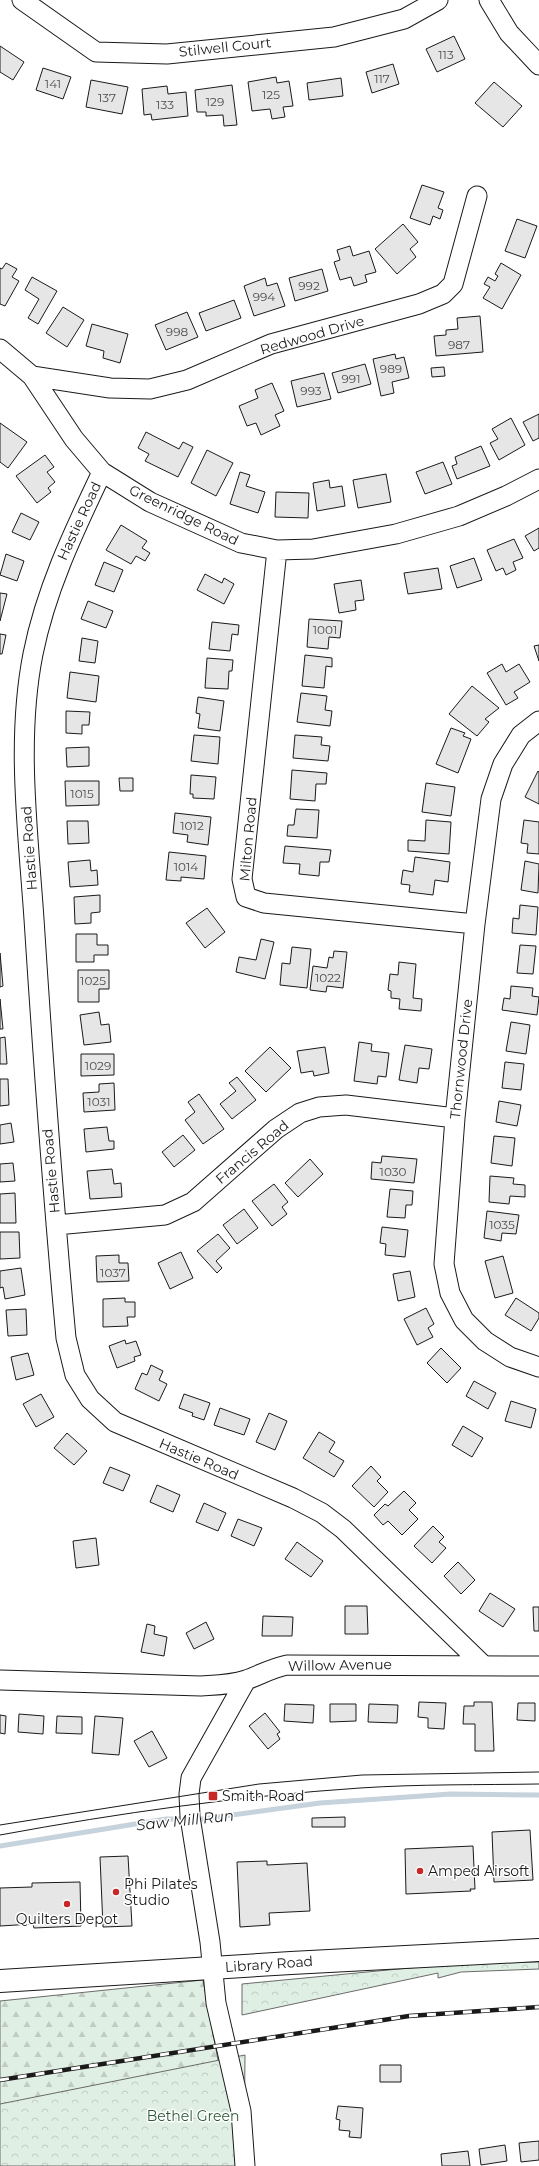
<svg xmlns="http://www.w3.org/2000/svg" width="539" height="2166" viewBox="0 0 539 2166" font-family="Montserrat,sans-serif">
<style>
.forest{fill:url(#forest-firs);stroke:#6a6a6a}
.park{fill:url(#park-crowns);stroke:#6a6a6a}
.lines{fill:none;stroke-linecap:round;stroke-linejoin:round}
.stream{stroke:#c6d2dc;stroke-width:5}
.building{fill:#e6e6e6;stroke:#1a1a1a}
.minor-casing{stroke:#1a1a1a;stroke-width:21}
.major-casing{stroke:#1a1a1a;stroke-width:24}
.minor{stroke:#fff;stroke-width:19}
.major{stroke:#fff;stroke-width:22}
.tram{stroke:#1a1a1a;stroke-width:1}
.rail-casing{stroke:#1a1a1a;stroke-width:4.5}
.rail{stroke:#fff;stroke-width:3;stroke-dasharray:9;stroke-linecap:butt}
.poi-dot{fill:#c62828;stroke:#fff;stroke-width:1.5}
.labels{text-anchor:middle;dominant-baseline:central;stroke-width:3;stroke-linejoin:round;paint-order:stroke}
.number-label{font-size:12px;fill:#4d4d4d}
.street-label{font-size:14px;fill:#1a1a1a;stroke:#fff}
.poi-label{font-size:14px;fill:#1a1a1a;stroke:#fff;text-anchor:start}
.park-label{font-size:14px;fill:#2b5a34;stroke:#fff}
.water-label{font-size:15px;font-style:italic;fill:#1a1a1a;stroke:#fff}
</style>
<defs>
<pattern id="forest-firs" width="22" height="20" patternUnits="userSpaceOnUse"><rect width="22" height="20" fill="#e0efe3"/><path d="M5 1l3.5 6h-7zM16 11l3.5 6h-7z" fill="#c0ccc2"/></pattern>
<pattern id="park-crowns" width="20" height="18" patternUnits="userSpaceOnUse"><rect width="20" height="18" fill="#e0efe3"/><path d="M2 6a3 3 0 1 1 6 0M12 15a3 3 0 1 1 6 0" fill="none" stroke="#c0ccc2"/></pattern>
</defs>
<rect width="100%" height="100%" fill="#fff"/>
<path class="forest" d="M203 1980 226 2103 0 2166V2001Z"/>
<path class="park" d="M539 1962V1969L461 1972 438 1978V1973L242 2015V1984L461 1963Z
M245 2055 244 2166H0V2104Z"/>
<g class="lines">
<path class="stream" d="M195 1820 320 1803 451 1794 539 1795
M0 1846 166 1819H187"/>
</g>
<path class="building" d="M454 36 465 59 437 72 426 49Z
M0 46 24 62 13 80 0 72Z
M393 64 399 84 372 93 366 72Z
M43 68 71 77 63 99 36 90Z
M276 77 277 83 289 81 293 106 283 107 285 117 272 119 270 109 252 111 248 82Z
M341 78 343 96 309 100 307 83Z
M91 80 128 87 122 114 86 107Z
M494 82 522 106 503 127 475 103Z
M232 85 237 125 224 126 223 115 206 116V112H197L195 90Z
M167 86 168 94 186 92 188 116 152 120 151 114 144 115 142 89Z
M422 185 444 192 438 208 443 210 440 219 433 216 430 225 410 218Z
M517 219 537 226 525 258 505 251Z
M403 224 418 242 410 249 416 257 397 274 375 249Z
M350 246 353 256 369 251 376 272 365 275 367 282 354 286 351 277 340 280 334 262 340 260 337 250Z
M6 263 17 269 12 277 19 281 5 306 0 304V268L2 269Z
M501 263 521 275 502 309 483 298 490 287 484 284 488 277 495 281 498 276 495 274Z
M322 269 328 291 295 301 289 278Z
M32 277 57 291 38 324 28 318 39 299 25 290Z
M265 278 267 286 277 283 285 306 254 316 244 286Z
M234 300 241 318 206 331 199 313Z
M63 307 84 320 67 347 46 333Z
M187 312 198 337 166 350 155 325Z
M480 316 483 352 436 356 434 336 446 335V330L458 329 457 318Z
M92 324 128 334 120 363 103 358 104 351 86 346Z
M395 354 396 359 404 357 409 378 392 382 394 393 381 396 373 359Z
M365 364 371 384 338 393 332 373Z
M444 367 445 376 432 377 431 368Z
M324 373 331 399 297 407 291 381Z
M272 383 284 411 275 415 280 426 261 435 256 423 247 426 239 406 258 398 255 390Z
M539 414V438L533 441 523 422Z
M511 418 525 445 499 460 490 443 498 439 492 429Z
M0 423 27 442 8 468 0 462Z
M146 432 179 449 183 442 193 447 178 477 145 461 149 454 138 448Z
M481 446 490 466 457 479 452 466 457 464 455 457Z
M207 450 233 463 216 496 191 483Z
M45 455 54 467 47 472 55 482 48 488 51 492 37 503 16 476Z
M443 462 452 484 425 494 416 472Z
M240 472 250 475 246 486 265 492 258 513 230 504Z
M386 474 391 502 358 508 353 480Z
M329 480 330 488 342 486 345 506 317 511 313 483Z
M276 492 309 493 308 518 275 517Z
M21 513 39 522 30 540 12 532Z
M121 525 147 541 142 548 150 553 145 561 136 556 131 564 106 550Z
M539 528V548L534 551 525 536Z
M514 539 523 558 513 562 516 570 506 575 503 568 496 571 487 550Z
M6 554 24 561 17 581 0 575Z
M474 558 482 580 457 588 450 566Z
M104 562 123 570 114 592 95 585Z
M438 568 442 589 408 594 404 573Z
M205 574 222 583 224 578 234 584 224 604 197 590Z
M361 580 364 600 355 601 356 610 339 613 334 584Z
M0 593 7 594 0 621Z
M88 601 113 611 106 628 81 619Z
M309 619 342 621 340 638 329 637 328 649 307 647Z
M212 622 239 625 238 635 232 634 230 651 209 649Z
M0 634 6 635 2 654H0Z
M82 638 98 641 95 663 79 661Z
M539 645V661L534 646Z
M305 655 332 658V667L326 666 324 688 302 686Z
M207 658 233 660 232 671H229L228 689 205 688Z
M502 664 506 672 519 664 530 682 514 692 518 698 506 705 487 673Z
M70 672 99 676 96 702 67 698Z
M472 686 499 708 485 719 489 722 477 736 449 714Z
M301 693 327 696 325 710 332 711 330 726 297 722Z
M198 697 224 701 220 731 198 728 200 714 196 713Z
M66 711 90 712 89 725H82V734L66 733Z
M451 728 465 733 463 736 471 739 458 773 436 764Z
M194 735 220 737 218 764 191 761Z
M295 735 322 737 321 745 330 746 328 761 293 758Z
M89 747V766L67 767 66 748Z
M292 770 327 773 326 784H316L315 801 290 799Z
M538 771 539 772V804L525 797Z
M191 775 216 777 214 799 193 798V794H190Z
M119 778H133V791H120Z
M65 781H99V805L66 806Z
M426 783 455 787 451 816 422 812Z
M296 809 319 810 317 838 287 836 288 825H294Z
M175 813 211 817 208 845 187 842 188 835 173 833Z
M426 820 451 822 449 854 408 851V840L425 841Z
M524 820 539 822V854L527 853 528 844 521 843Z
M67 821H88L89 843 68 844Z
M285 846 331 850 329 862H320L319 876 299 874 300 864 283 863Z
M169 852 206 856 204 879 181 877V881L166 880Z
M415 857 450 862 448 882 435 880 433 895 409 892 410 885 401 884 403 870 413 872Z
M90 860 91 871 97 870 98 885 70 887 68 862Z
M525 861 539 864 538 893 521 890Z
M100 895V912L91 913V923L75 924 74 897Z
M520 905 538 907 536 935 512 933 513 918 519 919Z
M207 908 225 932 205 948 186 923Z
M76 934H97V945H108V955H94V962H76Z
M261 939 274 942 265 979 236 972 239 957 256 960Z
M520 945 536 946 533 974 517 973Z
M292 947 311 949 307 988 280 985 282 963 290 964Z
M334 951 347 952 343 988 327 986 326 992 310 990 313 966 327 968 329 957 333 958Z
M0 953 3 986 0 987Z
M399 962 416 964 413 998 422 999 421 1011 399 1009 400 999 391 998V991L388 990 390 974 398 975Z
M78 970H109V989H99V1002H78Z
M511 986 533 988 532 996 539 997 537 1015 502 1010 504 998 510 999Z
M0 999 3 1029H0Z
M99 1012 101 1025 109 1024 111 1042 84 1045 80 1015Z
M511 1022 530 1025 526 1054 506 1051Z
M5 1037 7 1064H0V1038Z
M359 1042 372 1044 371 1051 389 1053 386 1077 378 1076 377 1084 354 1081Z
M405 1045 432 1049 429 1069 419 1068 417 1083 399 1080Z
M270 1047 291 1068 266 1092 245 1071Z
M325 1047 329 1073 314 1076 313 1071 301 1073 297 1051Z
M81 1054H114V1075L81 1076Z
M505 1062 524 1064 521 1090 502 1088Z
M237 1077 256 1100 232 1119 220 1104 236 1091 229 1083Z
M0 1079H8L9 1105 0 1106Z
M114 1083 115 1110 84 1112 83 1093 99 1092V1084Z
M199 1094 224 1129 203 1144 185 1120 195 1112 188 1102Z
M499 1101 521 1105 517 1126 496 1122Z
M11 1123 14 1142 0 1144V1125Z
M107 1127 109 1141H114V1149L86 1152 84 1129Z
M183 1135 195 1150 174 1167 162 1152Z
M494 1136 515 1138 512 1166 491 1163Z
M382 1156 417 1159 414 1183 371 1179 372 1162 381 1163Z
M310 1159 323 1174 298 1197 285 1183Z
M13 1163 15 1181 0 1182V1164Z
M112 1169 114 1184 121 1183 122 1197 90 1199 87 1171Z
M490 1176 514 1178 513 1184 525 1185V1197L510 1196 509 1204 489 1202Z
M274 1184 288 1202 282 1207 287 1214 272 1226 252 1201Z
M390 1189 413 1191 412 1205H406L405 1218 387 1217Z
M15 1193 16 1223H0V1194Z
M244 1209 258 1228 237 1244 223 1225Z
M487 1211 519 1215 516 1234 502 1233 501 1241 484 1238Z
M382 1227 408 1230 405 1257 385 1255 386 1244 380 1243Z
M0 1232H19L20 1258 0 1259Z
M218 1234 230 1248 216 1261 222 1268 217 1273 197 1251Z
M181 1252 193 1278 170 1289 158 1263Z
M119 1255V1263H128L129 1281 97 1282 96 1256Z
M503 1256 513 1293 495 1298 485 1261Z
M21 1268 25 1295 5 1299 3 1287 0 1288V1271Z
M410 1271 415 1297 398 1301 393 1274Z
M125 1298V1302H135V1317H127L128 1326 103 1327V1299Z
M516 1298 539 1313V1318L531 1331 505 1315Z
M426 1308 434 1324 428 1328 433 1337 417 1345 404 1319Z
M26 1309 27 1335 8 1336 6 1310Z
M125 1340 126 1344 136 1341 141 1355 134 1357 135 1361 117 1368 109 1346Z
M441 1348 461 1368 447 1383 427 1363Z
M28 1353 34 1375 16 1380 11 1357Z
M151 1365 163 1371 159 1380 167 1384 159 1401 135 1389 142 1373 147 1375Z
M474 1381 496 1393 488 1409 466 1396Z
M41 1394 54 1417 36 1427 23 1404Z
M184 1394 210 1403 204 1420 192 1416 193 1413 179 1408Z
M511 1401 536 1409 531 1428 505 1421Z
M220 1408 250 1419 244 1435 214 1425Z
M269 1413 287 1421 275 1450 256 1442Z
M463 1426 483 1438 472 1457 452 1445Z
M319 1432 335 1442 329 1452 344 1461 334 1477 303 1458Z
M67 1433 87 1451 74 1465 54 1448Z
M371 1466 381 1477 377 1481 388 1492 374 1507 352 1486Z
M110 1467 130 1475 123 1491 103 1483Z
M157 1485 180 1495 173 1512 150 1502Z
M404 1491 416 1503 409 1510 418 1519 402 1535 388 1521 383 1525 374 1515 385 1504 388 1506Z
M204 1503 226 1513 218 1531 196 1522Z
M238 1519 262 1528 254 1546 231 1536Z
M433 1526 444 1537 439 1542 446 1548 432 1563 414 1546Z
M96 1538 99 1565 76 1568 73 1541Z
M297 1542 323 1561 311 1577 285 1559Z
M458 1562 475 1580 461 1594 444 1576Z
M490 1593 515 1609 503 1627 479 1611Z
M345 1606H367L368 1634H345Z
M533 1607H539V1631H534Z
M263 1616 293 1617 292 1636H262Z
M206 1622 214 1639 194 1649 186 1633Z
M147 1624 155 1626 154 1634 167 1637 164 1656 141 1652Z
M419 1702 446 1703 444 1729 428 1728V1718L418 1717Z
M474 1702H492L494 1751H475V1724H463L464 1706H474Z
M518 1703H535V1721L517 1720Z
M285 1704 314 1705 313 1723 284 1721Z
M330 1704H356V1721L330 1722Z
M369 1704 398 1705 397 1723 368 1722Z
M265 1713 280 1732 277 1734 280 1739 268 1749 249 1726Z
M19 1714 44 1716 43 1734 18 1732Z
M0 1715 6 1716 5 1734 0 1733Z
M57 1716 82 1717V1734L56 1733Z
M95 1716 123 1718 119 1755 92 1753Z
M152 1731 167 1758 149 1767 134 1741Z
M345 1817V1827H312V1818Z
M530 1830 533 1880 494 1882 492 1832Z
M473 1846 475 1889H470L471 1891 406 1894 405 1849Z
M128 1856 132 1926 103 1927 100 1857Z
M267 1861V1865L307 1863 310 1911 269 1913 270 1925 240 1927 237 1862Z
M80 1882 81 1926 34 1928 33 1924 0 1926V1888L32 1887V1883Z
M380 2065H401V2082H380Z
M338 2106 363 2108 361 2138 349 2137 350 2131 339 2130 340 2120 336 2119Z
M539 2141V2160L521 2162 519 2143Z
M505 2145 507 2161 481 2165 479 2149Z
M468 2151 470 2166H442L441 2154Z"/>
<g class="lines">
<g class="minor-casing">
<path id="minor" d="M22 0 96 52 167 54 334 37 404 19 438 0
M489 0 509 33 539 65
M0 349 32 376 74 439 102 472 150 502 241 543 277 550 313 549 396 534 459 516 506 496 539 479
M32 376 110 388 150 389 187 380 271 344 419 304 443 294 453 284 477 196
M102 472C74 531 46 589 33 654 16 740 28 831 34 919 43 1059 53 1198 66 1338L75 1375 90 1399 115 1422 293 1498 322 1513 343 1529 482 1664
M277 550 242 879 246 897 264 903 475 924
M539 721 521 735 503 764 491 799 475 924 455 1118 444 1264 450 1293 464 1320 485 1341 510 1357 539 1367
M56 1225 165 1215 193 1202 276 1129 300 1113 319 1107 346 1105 455 1118
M0 1680 201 1686C216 1685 231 1685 246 1680 260 1675 272 1668 287 1665L539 1666
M245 2166 241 2111 216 2003 210 1942 190 1817 189 1794 191 1778 246 1680"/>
</g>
<g class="major-casing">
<path id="major" d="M0 1981 291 1963 539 1950"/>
</g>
<use href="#minor" class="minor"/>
<use href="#major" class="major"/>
<path class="tram" d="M0 1825 259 1784 362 1775 539 1772
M0 1835C119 1813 240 1796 360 1788 420 1784 480 1785 539 1784"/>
<g class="rail-casing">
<path id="rail" d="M0 2080 409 2016 539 2007"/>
</g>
<use href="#rail" class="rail"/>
</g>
<g class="poi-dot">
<rect x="208" y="1791" width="10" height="10" rx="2"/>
<circle cx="420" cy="1871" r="4"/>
<circle cx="116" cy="1892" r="4"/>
<circle cx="67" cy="1904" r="4"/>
</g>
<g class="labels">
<g class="number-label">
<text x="446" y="54">113</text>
<text x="382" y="78">117</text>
<text x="53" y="83">141</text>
<text x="271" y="94">125</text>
<text x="107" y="97">137</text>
<text x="215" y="101">129</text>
<text x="165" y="104">133</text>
<text x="309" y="285">992</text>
<text x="264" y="296">994</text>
<text x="177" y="331">998</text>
<text x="459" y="344">987</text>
<text x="391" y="368">989</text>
<text x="351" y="378">991</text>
<text x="311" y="390">993</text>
<text x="325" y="629">1001</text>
<text x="82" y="793">1015</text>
<text x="192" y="825">1012</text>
<text x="186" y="866">1014</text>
<text x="328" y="977">1022</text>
<text x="93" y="980">1025</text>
<text x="98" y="1065">1029</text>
<text x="99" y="1101">1031</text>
<text x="393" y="1171">1030</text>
<text x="502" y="1224">1035</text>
<text x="113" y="1272">1037</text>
</g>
<g class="street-label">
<text transform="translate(225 47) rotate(-6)">Stilwell Court</text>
<text transform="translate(312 335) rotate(-16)">Redwood Drive</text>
<text transform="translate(184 515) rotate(26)">Greenridge Road</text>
<text transform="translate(79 521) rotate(-65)">Hastie Road</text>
<text transform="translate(248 839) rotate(-85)">Milton Road</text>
<text transform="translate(29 848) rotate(-94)">Hastie Road</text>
<text transform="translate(461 1059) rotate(-84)">Thornwood Drive</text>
<text transform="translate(252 1152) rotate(-40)">Francis Road</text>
<text transform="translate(51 1171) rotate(-95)">Hastie Road</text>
<text transform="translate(199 1459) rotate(23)">Hastie Road</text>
<text transform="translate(340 1665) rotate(-1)">Willow Avenue</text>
<text transform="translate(269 1964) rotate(-4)">Library Road</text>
</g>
<g class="poi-label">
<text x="222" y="1796">Smith Road</text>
<text x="428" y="1871">Amped Airsoft</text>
<text x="124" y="1884">Phi Pilates<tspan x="124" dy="16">Studio</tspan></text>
<text x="67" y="1919" text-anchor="middle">Quilters Depot</text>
</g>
<g class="park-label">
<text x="193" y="2116">Bethel Green</text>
</g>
<g class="water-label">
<text transform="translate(185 1820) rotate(-6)">Saw Mill Run</text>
</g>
</g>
</svg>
